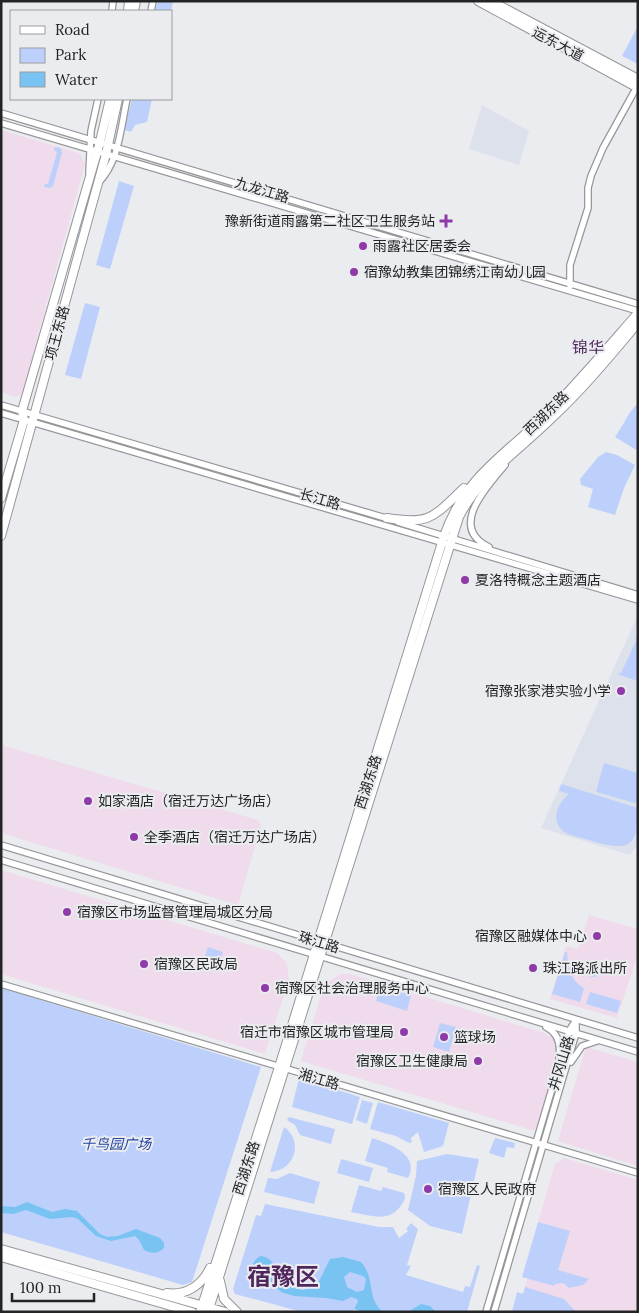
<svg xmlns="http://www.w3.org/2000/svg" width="639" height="1313" viewBox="0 0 639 1313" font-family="Lora,'Noto Sans SC',serif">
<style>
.commercial{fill:#efdbeb}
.built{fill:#dce1ec}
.green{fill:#bdd0fb}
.water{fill:#78c3f2;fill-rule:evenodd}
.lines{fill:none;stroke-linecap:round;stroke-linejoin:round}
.minor-casing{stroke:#95979a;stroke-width:8}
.major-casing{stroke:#95979a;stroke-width:10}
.minor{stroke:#fff;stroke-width:5.5}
.major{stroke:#fff;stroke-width:8}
.poi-dot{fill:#8f3aa8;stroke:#eaecf0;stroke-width:2}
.labels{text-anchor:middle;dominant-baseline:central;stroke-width:4;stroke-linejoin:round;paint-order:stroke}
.street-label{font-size:14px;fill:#232425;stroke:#eaecf0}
.poi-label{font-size:14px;fill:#232425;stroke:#eaecf0;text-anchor:start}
.park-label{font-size:14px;font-style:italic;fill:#2646a4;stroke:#eaecf0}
.quarter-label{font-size:16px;fill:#50275c;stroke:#eaecf0}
.town-label{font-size:24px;font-weight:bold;fill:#50275c;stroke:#eaecf0}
</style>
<rect width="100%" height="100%" fill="#eaecf0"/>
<path class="commercial" d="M1 130 75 152 80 154 85 164 22 394 16 397 1 392Z
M1 745 258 820 261 826 238 905 1 833Z
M1 870 277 953 287 963 289 980 265 1054 1 974Z
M589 915 638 929V953L617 1018 550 999 566 946 578 949Z
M340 974H350L544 1033 552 1038 558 1046 559 1054 535 1131 301 1061 324 985Z
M586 1047 638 1062V1166L558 1141Z
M564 1158 638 1180V1312H518L543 1224 538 1222 555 1164Z"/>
<path class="built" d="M482 105 529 131 519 165 469 149Z
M638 615V844L630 855 541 828Z"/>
<path class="green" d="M158 1H173L171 11H155Z
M638 26V64L622 56Z
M132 99H152L147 122 135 125 131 132 125 130V126Z
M55 147 61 148 62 153 53 186 49 188 44 187 45 184H48L57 152 54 150Z
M119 181 134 186 110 269 96 265Z
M85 303 100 307 81 379 65 375Z
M638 404V451L615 437C622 428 631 407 638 404Z
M606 452 617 455 635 465 624 488 615 515 588 507 593 489 581 485 580 479 598 457Z
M638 637V681L617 674 621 673 637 639 634 638Z
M604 763 638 773V804L596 792Z
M561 784 638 808C638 847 630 852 592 841 584 838 573 837 566 833 549 823 557 803 569 794L559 791Z
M208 947 223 952 217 970 202 965Z
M565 952H567C568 967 570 980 584 988L580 1002 552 994Z
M585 969a8 8 0 1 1 16 0a8 8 0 1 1-16 0Z
M381 986 411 995 407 1011 376 1001Z
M1 988 261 1067 192 1282 183 1285 1 1232Z
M590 992 621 1001 617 1013 586 1004Z
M440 1023 456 1027 449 1052 433 1047Z
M299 1078 360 1097 352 1124 292 1107Z
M362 1100 373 1103 367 1124 356 1120Z
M378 1102 449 1123 443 1146 424 1152 418 1132 411 1138 412 1142 409 1143 396 1136 370 1129Z
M289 1117 335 1129 331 1144 300 1135 295 1125 287 1120Z
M284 1127C304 1141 295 1171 270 1172Z
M372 1138C387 1143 421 1154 408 1178L387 1172 388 1168 365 1161Z
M495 1138 515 1143 514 1148 507 1147 504 1158 489 1153Z
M447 1154 479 1159 462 1234 430 1226 408 1210 416 1176 417 1161Z
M341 1159 373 1168 369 1182 337 1173Z
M290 1173 320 1182 314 1204 264 1192 268 1178 277 1179Z
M359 1185 381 1191 383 1187 404 1193C406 1198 405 1199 402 1204 390 1224 370 1215 351 1212Z
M265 1204 379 1227H393L399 1238 408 1231 406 1229 411 1223 418 1229 407 1265 411 1266 406 1275 463 1292 465 1286 470 1287 477 1265 480 1266 467 1312H363L354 1309 353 1312H302L235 1294 233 1289 256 1215 261 1216Z
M538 1222 570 1231 558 1270 589 1279 583 1285 569 1288 563 1283 555 1284 554 1286 522 1277Z
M525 1287 564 1299 576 1312H512L517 1292 523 1294Z"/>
<path class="water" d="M27 1202 52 1212 65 1209 77 1211 100 1234 107 1237 118 1236 136 1229 160 1238 164 1243V1248C157 1254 152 1254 144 1250L139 1240 135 1236 111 1241 96 1236 78 1219 72 1217 50 1219 26 1210 13 1214 1 1213V1206L15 1207Z
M261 1256C280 1258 274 1285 303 1290L317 1285 330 1259 343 1257 361 1262C376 1279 366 1298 383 1312H363L354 1309 358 1302 357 1299 351 1297 343 1301 326 1298 294 1296 281 1292 267 1278 254 1276C250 1269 253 1259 261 1256ZM350 1272 363 1276 366 1279 364 1290 357 1292 347 1287 344 1277Z
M421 1304 430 1306 436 1312H408Z"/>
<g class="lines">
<g class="minor-casing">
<path id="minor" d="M112 11 113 1
M151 11 153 1
M1 113 638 304
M1 123 638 311
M89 173 91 131 98 99
M98 183C119 163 121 126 127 99
M570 286V265L588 208V188L591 176 603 148 634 92
M1 405 389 519
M1 413 638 600
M398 522 638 595
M489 547C447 527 488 486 505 465
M1 845 638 1038
M1 860 638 1052
M1 984 638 1173
M546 1027C558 1033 561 1044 559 1057
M571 1062 582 1046 597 1041
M486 1312 569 1031 576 1020
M494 1312 576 1033V1021"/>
</g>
<g class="major-casing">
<path id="major" d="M478 1 638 88
M491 1 638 79
M128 11 129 1
M134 11 136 1
M1 498 24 420 22 411 100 142 110 99
M387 518C431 525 433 517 464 488
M1 536 106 154 118 99
M1 1249 225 1312
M1 1257 192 1312
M220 1281 224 1299 237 1312
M167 1293C186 1296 202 1285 210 1268
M200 1312 279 1067 444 536C466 474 507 454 551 410 581 379 609 346 638 313
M208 1312 459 517C480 475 521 449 553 417 584 388 611 355 638 323"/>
</g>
<use href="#minor" class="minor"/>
<use href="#major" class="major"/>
</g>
<g class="poi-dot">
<path d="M443.5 213.5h5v5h5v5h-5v5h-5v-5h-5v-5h5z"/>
<circle cx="363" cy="246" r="5"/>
<circle cx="354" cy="272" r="5"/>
<circle cx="465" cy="580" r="5"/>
<circle cx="621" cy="691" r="5"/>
<circle cx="88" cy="801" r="5"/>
<circle cx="134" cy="837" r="5"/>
<circle cx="67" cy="912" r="5"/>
<circle cx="597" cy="936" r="5"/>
<circle cx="144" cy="964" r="5"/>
<circle cx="533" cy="968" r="5"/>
<circle cx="265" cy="988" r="5"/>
<circle cx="404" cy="1032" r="5"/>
<circle cx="444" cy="1037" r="5"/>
<circle cx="478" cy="1061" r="5"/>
<circle cx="428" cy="1189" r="5"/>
</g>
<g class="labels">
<g class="street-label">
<text transform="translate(558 44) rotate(28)">运东大道</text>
<text transform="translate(262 190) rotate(17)">九龙江路</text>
<text transform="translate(57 333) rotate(-75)">项王东路</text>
<text transform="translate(546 413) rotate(-44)">西湖东路</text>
<text transform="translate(320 499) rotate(16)">长江路</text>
<text transform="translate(368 782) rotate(-72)">西湖东路</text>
<text transform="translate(319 942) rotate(17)">珠江路</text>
<text transform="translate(561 1063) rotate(-73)">井冈山路</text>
<text transform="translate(319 1079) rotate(16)">湘江路</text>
<text transform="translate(246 1168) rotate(-72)">西湖东路</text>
</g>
<g class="poi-label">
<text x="435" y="221" text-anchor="end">豫新街道雨露第二社区卫生服务站</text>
<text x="373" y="246">雨露社区居委会</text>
<text x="364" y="272">宿豫幼教集团锦绣江南幼儿园</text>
<text x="475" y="580">夏洛特概念主题酒店</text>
<text x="611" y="691" text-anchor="end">宿豫张家港实验小学</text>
<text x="98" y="801">如家酒店（宿迁万达广场店）</text>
<text x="144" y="837">全季酒店（宿迁万达广场店）</text>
<text x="77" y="912">宿豫区市场监督管理局城区分局</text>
<text x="587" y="936" text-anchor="end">宿豫区融媒体中心</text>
<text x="154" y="964">宿豫区民政局</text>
<text x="543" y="968">珠江路派出所</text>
<text x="275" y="988">宿豫区社会治理服务中心</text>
<text x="394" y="1032" text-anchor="end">宿迁市宿豫区城市管理局</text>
<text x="454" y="1037">篮球场</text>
<text x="468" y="1061" text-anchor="end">宿豫区卫生健康局</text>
<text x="438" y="1189">宿豫区人民政府</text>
</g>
<g class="park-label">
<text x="116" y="1144">千鸟园广场</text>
</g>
<g class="quarter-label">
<text x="588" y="347">锦华</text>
</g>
<g class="town-label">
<text x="283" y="1276">宿豫区</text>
</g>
</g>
<rect width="639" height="1313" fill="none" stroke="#232425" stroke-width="5"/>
<rect x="10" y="10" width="162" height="90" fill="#eaecf0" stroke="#9a9c9f"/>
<rect x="20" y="26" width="25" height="8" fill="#ffffff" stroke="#9a9c9f"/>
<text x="55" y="35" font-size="15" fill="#232425">Road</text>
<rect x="20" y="48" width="25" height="15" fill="#bdd0fb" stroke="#9a9c9f"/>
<text x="55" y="60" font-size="15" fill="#232425">Park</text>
<rect x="20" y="72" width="25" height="15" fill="#78c3f2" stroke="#9a9c9f"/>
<text x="55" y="85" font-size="15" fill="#232425">Water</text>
<path d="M12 1293v8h82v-8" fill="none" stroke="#232425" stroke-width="2.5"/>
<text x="20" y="1293" font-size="15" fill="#232425" stroke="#eaecf0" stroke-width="4" paint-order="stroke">100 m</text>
</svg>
